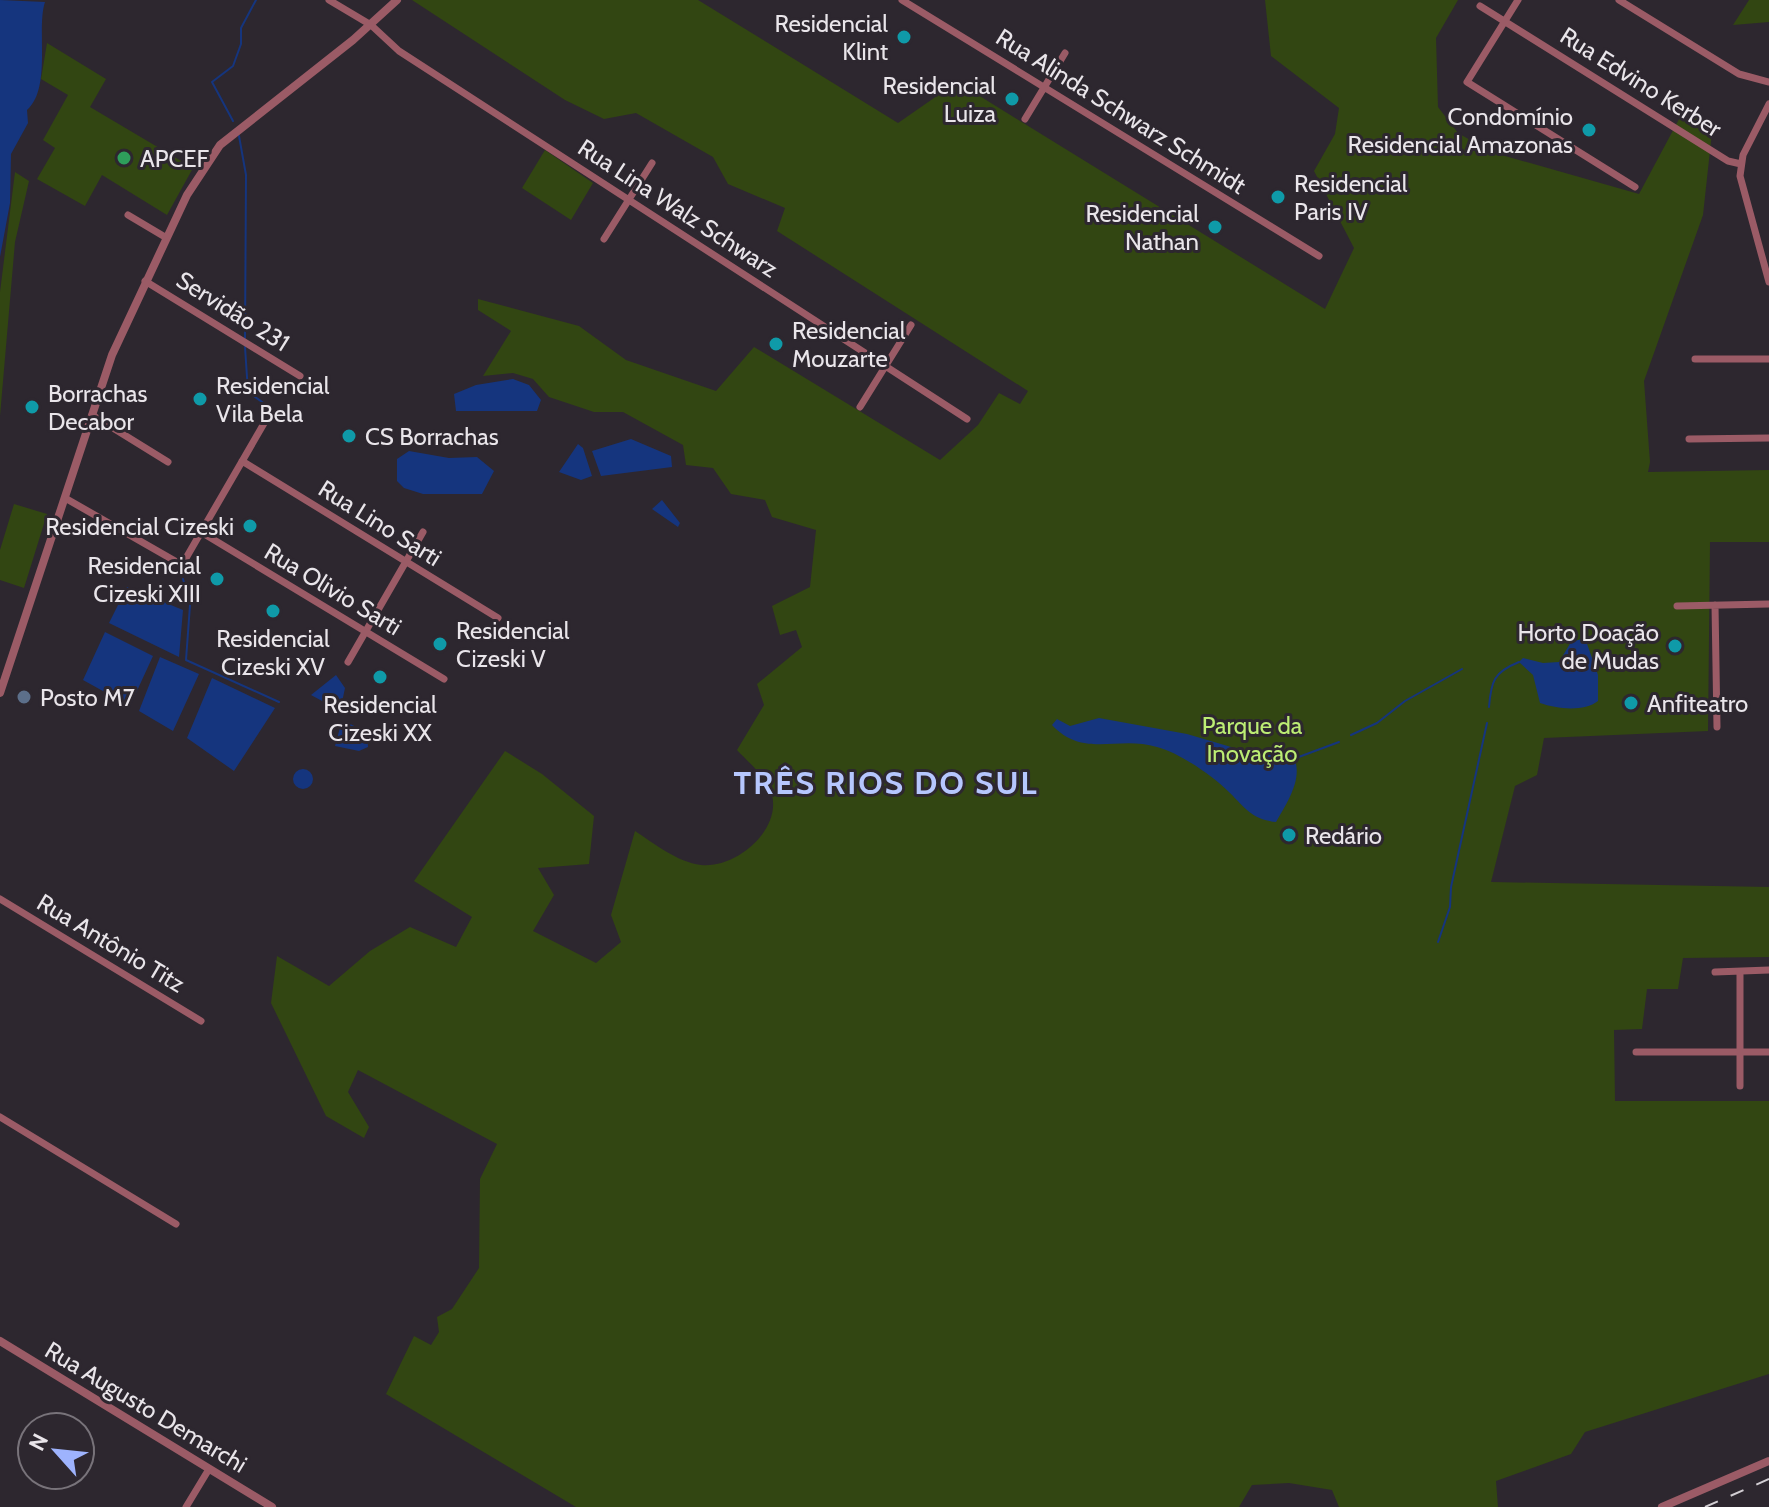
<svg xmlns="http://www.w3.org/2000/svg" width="1769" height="1507" viewBox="0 0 1769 1507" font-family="Cabin,sans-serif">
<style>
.green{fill:#324612}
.water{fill:#15357e}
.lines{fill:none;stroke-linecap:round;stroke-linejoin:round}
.stream{stroke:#15357e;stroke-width:2}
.minor{stroke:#9b5b66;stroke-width:7}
.tertiary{stroke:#9b5b66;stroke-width:8}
.rail{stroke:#d2ced3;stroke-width:2;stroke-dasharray:14 14;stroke-linecap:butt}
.culture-dot{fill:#0f9aa8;stroke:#2d272f;stroke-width:3}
.leisure-dot{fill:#2e9e5b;stroke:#2d272f;stroke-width:3}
.service-dot{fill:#5c6f8a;stroke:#2d272f;stroke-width:3}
.labels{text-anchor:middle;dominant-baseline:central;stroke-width:6;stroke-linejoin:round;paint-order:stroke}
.poi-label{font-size:24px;fill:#e9e5ea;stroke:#2d272f;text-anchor:start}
.street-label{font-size:24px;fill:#e9e5ea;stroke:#2d272f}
.park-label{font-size:24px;fill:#bced74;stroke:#2d272f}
.district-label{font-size:32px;font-weight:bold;letter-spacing:2px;fill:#b6c7fe;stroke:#2d272f}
</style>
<rect width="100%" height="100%" fill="#2d272f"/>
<path class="green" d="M412 0H698L898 123 957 82 1325 309 1354 248 1314 171 1335 134 1339 108 1271 56 1265 0H1458L1436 38 1438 107 1458 133 1491 152 1639 194 1685 108 1713 123 1703 215 1644 381 1650 462 1648 472 1769 470V542H1710L1708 731 1544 738 1537 775 1515 786 1491 882 1769 887V957L1683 958 1678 989H1647L1642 1029 1614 1030 1615 1101H1769V1374L1585 1432 1571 1454 1496 1481 1498 1507H1339L1332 1490 1289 1483 1252 1485 1239 1507H576L386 1394 414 1336 431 1345 439 1332 437 1317 452 1309 479 1268 480 1179 497 1144 358 1070 348 1092 369 1127 364 1138 326 1116 271 1003 277 956 329 986 370 951 410 927 456 947 472 917 414 881 505 751 542 774 594 816 589 864 538 868 554 895 533 931 596 963 621 942 611 915 635 831C655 844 677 862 701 865 735 869 781 831 772 795 767 777 749 763 737 750L764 705 757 684 802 647 796 630 780 635 772 606 810 587 816 530 772 517 765 500 731 494 713 468 686 465 683 445 623 412H594L549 397 533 379 513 373 483 376 511 331 478 310V299L579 326 626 360 716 391 754 347 940 460 978 425 999 393 1020 404 1028 391 777 231 785 208 728 184 713 157 636 113 604 119 565 100Z
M1749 0H1769V22L1733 25Z
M47 43 106 79 90 107 193 168 167 215 102 175 85 206 37 179 55 148 43 140 68 95 41 79Z
M545 150 593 183 571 220 522 188Z
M15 172 29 181 15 242 0 416V292Z
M14 504 47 514 24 588 0 580V550Z"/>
<path class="water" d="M0 0 45 2C36 29 52 88 27 110L28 123 11 154 10 203 0 257Z
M513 379 529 385 541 400 537 411H456L454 394 476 385Z
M631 439 671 456 672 467 601 476 592 451Z
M578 444 583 448 592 476 581 480 559 472Z
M409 451 449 458 477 457 494 471 482 494H423L404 488 397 481V459Z
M662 500 680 523 678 527 652 509Z
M127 587 183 610 179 657 109 623Z
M105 632 153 656 130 706 83 680Z
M1585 638 1598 675V701C1584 712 1557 709 1540 703L1533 675 1519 662 1523 658 1543 663 1559 662 1571 642Z
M160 657 199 674 173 731 139 711Z
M336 675 345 688 341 707 335 708 311 695Z
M212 678 275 708 234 771 187 738Z
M1099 718 1187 734 1248 752 1290 751C1307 773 1288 801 1276 822 1253 820 1245 808 1230 793 1213 776 1180 753 1157 747 1117 735 1084 759 1052 725L1057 719 1070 726Z
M348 723 367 732 368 747 359 751 335 746 341 724Z
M293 779a10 10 0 1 1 20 0a10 10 0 1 1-20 0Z"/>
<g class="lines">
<path class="stream" d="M233 121 212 82 233 66 241 44V28L256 0
M239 136 246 175 245 338
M245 347 248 392 272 409
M183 579 190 605 186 660 279 702
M1489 707C1491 681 1494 672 1519 662
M1351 735 1377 723 1405 701 1462 669
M1296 758 1339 742
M1438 942 1450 907 1451 887 1487 723"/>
<path class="minor" d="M329 0 371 25 399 51 967 419
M902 0 1319 256
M1518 0 1467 82 1635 187
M1619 0 1739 74 1769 82
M1480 6 1728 161 1741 164
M1769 104 1743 155 1740 176 1769 282
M1025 119 1065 53
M128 215 165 237
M604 239 652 163
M145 281 300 376
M1695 359H1769
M860 407 911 325
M92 415 168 462
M1689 439 1769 438
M242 461 498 618
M65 498 182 565 270 413
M201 532 444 679
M1715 605 1717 727
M1677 606 1769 604
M348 662 423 532
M0 899 201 1021
M1715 972 1769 970
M1740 972V1086
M1636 1052H1769
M0 1117 176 1224
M186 1507 209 1469"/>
<path class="tertiary" d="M0 693 112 355 187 195 220 145 353 40 397 0
M0 1341 272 1507
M1662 1507 1769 1461"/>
<path class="rail" d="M1705 1507 1769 1479"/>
</g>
<g class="culture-dot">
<circle cx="904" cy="37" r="8"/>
<circle cx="1012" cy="99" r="8"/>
<circle cx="1589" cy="130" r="8"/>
<circle cx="1278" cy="197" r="8"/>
<circle cx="1215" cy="227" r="8"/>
<circle cx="776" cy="344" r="8"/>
<circle cx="200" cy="399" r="8"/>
<circle cx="32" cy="407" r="8"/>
<circle cx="349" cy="436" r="8"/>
<circle cx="250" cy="526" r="8"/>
<circle cx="217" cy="579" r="8"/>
<circle cx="273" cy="611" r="8"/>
<circle cx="440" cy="644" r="8"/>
<circle cx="1675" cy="646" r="8"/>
<circle cx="380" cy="677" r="8"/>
<circle cx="1631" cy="703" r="8"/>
<circle cx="1289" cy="835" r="8"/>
</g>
<circle class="leisure-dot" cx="124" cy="158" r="8"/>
<circle class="service-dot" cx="24" cy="697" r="8"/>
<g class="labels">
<g class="poi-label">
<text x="888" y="23" text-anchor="end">Residencial<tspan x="888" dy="28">Klint</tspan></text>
<text x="996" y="85" text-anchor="end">Residencial<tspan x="996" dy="28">Luiza</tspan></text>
<text x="1573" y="116" text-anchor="end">Condomínio<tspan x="1573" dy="28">Residencial Amazonas</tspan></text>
<text x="140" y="158">APCEF</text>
<text x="1294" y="183">Residencial<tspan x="1294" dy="28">Paris IV</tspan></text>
<text x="1199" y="213" text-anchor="end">Residencial<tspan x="1199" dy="28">Nathan</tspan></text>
<text x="792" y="330">Residencial<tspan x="792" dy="28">Mouzarte</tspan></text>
<text x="216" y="385">Residencial<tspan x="216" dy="28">Vila Bela</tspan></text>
<text x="48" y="393">Borrachas<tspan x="48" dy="28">Decabor</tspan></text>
<text x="365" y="436">CS Borrachas</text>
<text x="234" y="526" text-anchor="end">Residencial Cizeski</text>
<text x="201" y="565" text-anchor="end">Residencial<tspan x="201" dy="28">Cizeski XIII</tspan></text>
<text x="456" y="630">Residencial<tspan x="456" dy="28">Cizeski V</tspan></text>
<text x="1659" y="632" text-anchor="end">Horto Doação<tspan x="1659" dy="28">de Mudas</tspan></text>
<text x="273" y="638" text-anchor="middle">Residencial<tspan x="273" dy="28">Cizeski XV</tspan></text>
<text x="40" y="697">Posto M7</text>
<text x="1647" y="703">Anfiteatro</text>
<text x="380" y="704" text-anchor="middle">Residencial<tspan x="380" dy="28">Cizeski XX</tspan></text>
<text x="1305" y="835">Redário</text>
</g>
<g class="street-label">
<text transform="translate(1641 82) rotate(32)">Rua Edvino Kerber</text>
<text transform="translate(1121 111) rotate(32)">Rua Alinda Schwarz Schmidt</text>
<text transform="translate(678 208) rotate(33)">Rua Lina Walz Schwarz</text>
<text transform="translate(233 311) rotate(32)">Servidão 231</text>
<text transform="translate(380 523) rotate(32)">Rua Lino Sarti</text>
<text transform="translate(333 589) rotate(31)">Rua Olivio Sarti</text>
<text transform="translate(111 943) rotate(31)">Rua Antônio Titz</text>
<text transform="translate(146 1407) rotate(31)">Rua Augusto Demarchi</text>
</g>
<g class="park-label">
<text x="1252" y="725">Parque da<tspan x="1252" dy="28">Inovação</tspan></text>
</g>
<g class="district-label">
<text x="886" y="782">TRÊS RIOS DO SUL</text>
</g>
</g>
<g transform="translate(56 1451) rotate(297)"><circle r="38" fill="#2d272f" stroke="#78737a" stroke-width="2"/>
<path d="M0-6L14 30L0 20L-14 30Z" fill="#9eb3fd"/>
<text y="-12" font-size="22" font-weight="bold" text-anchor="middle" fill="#e9e5ea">N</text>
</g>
</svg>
